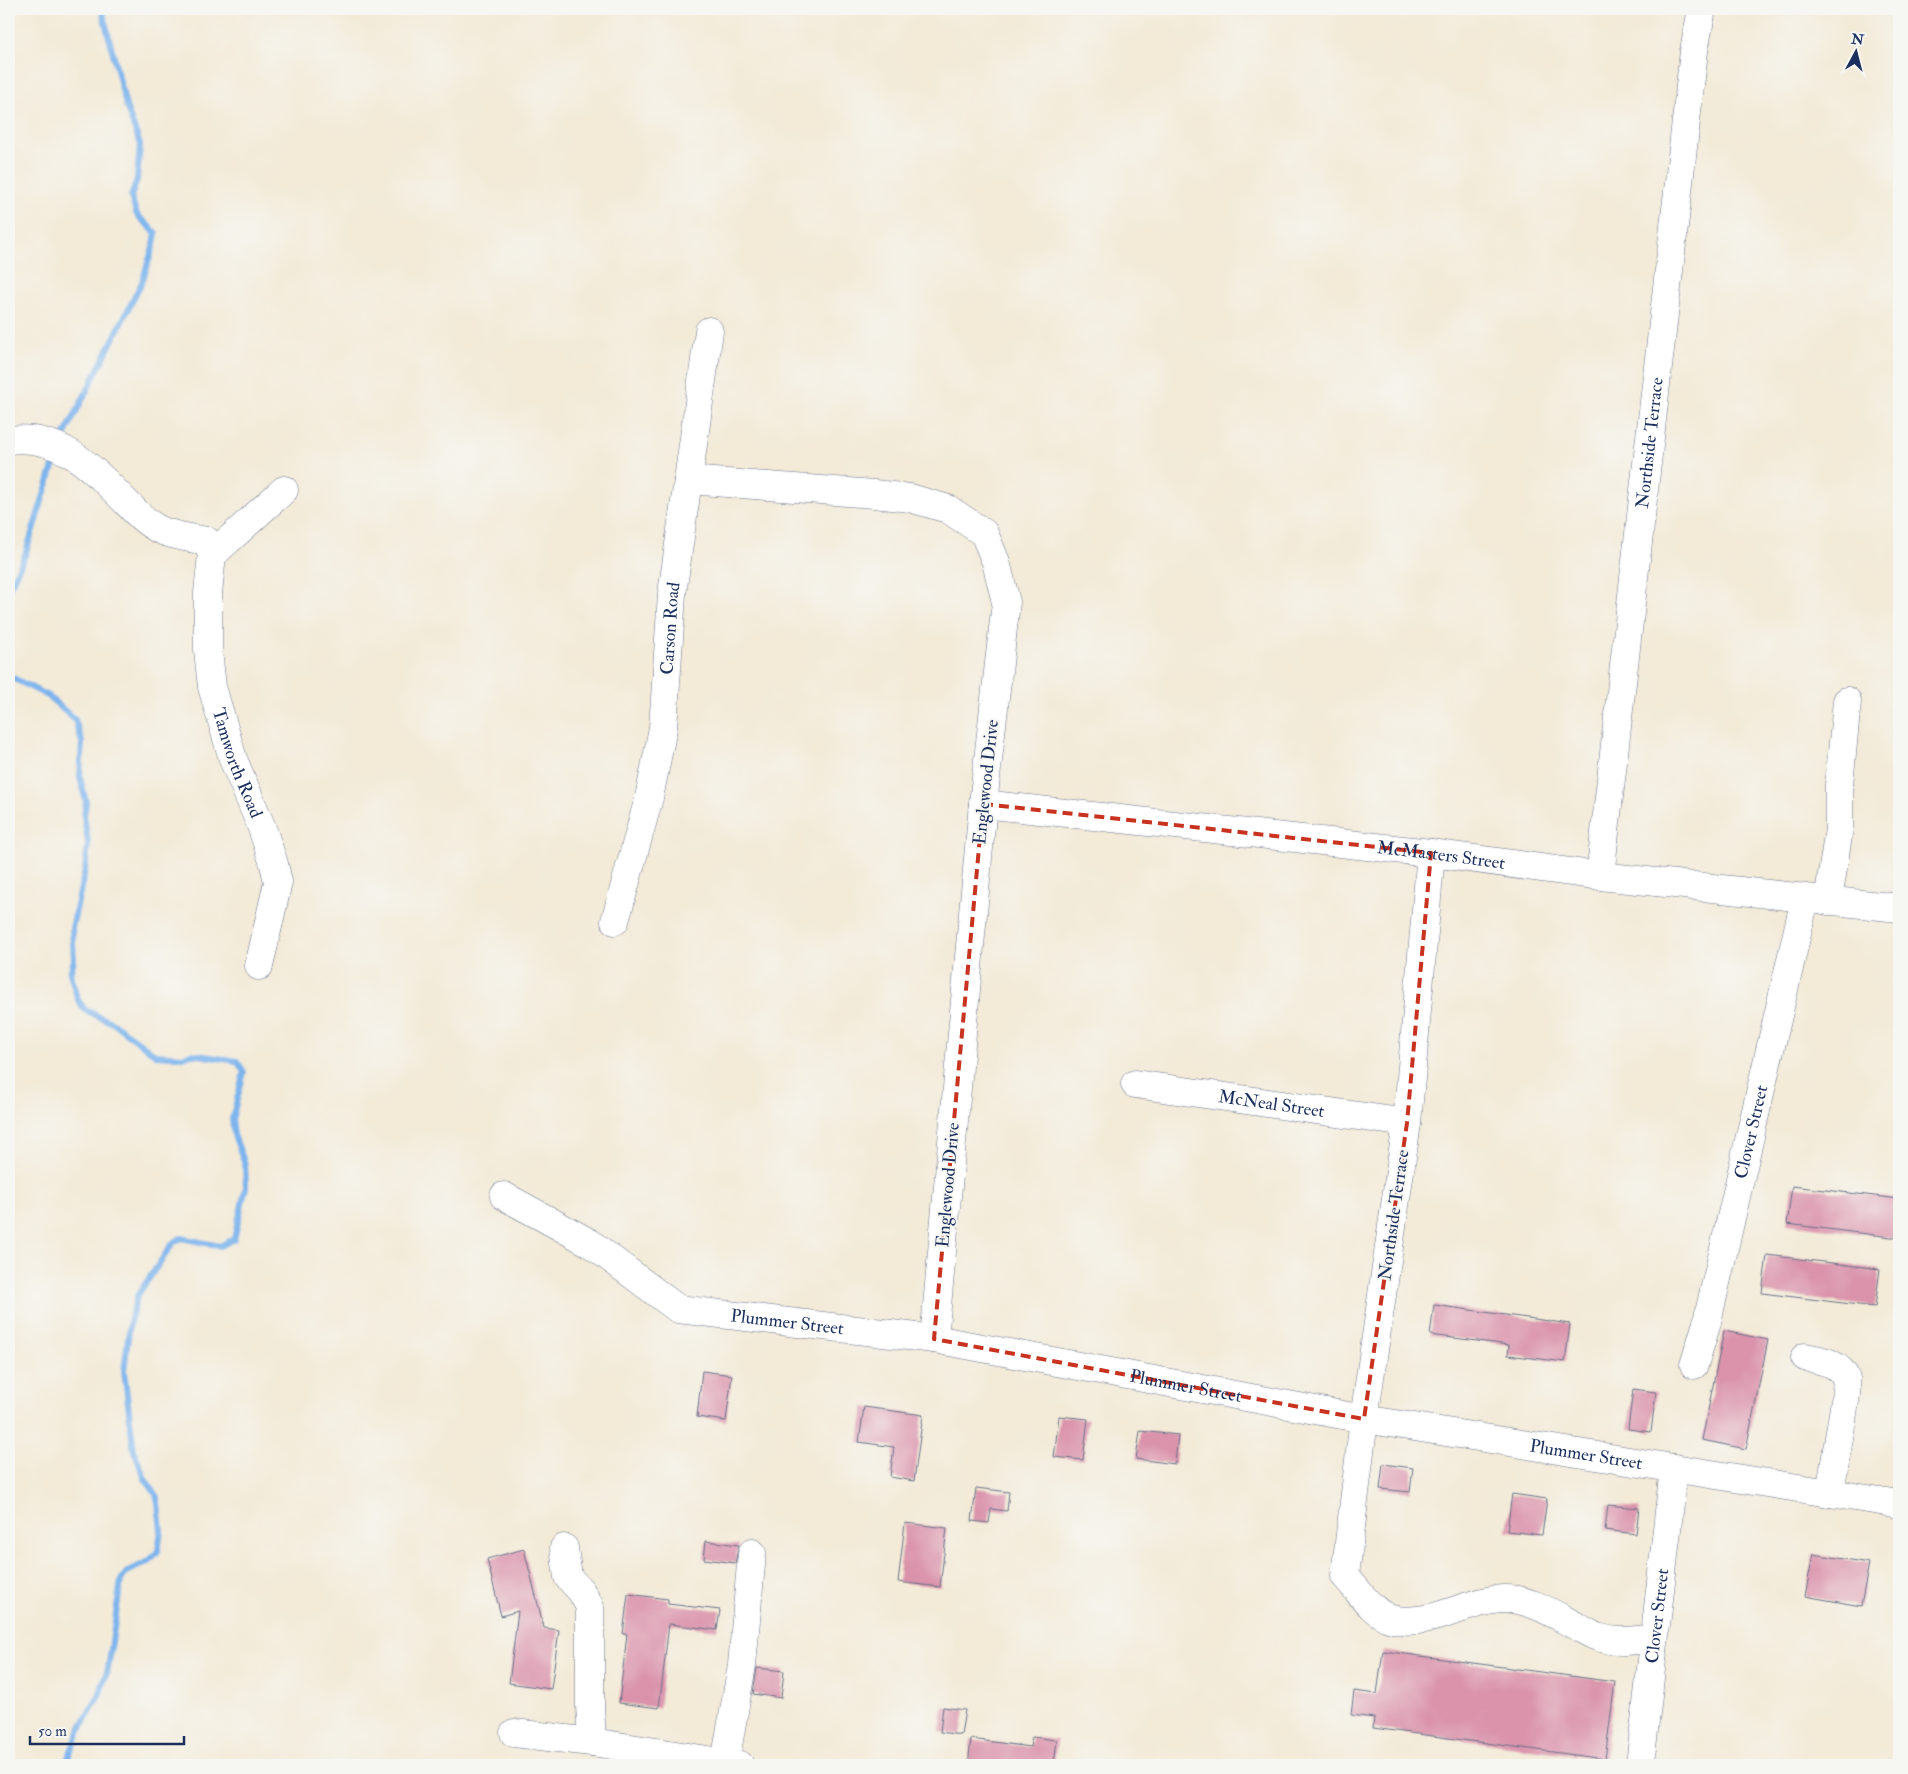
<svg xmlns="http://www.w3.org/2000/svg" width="1908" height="1774" viewBox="0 0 1908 1774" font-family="'IM FELL Double Pica',serif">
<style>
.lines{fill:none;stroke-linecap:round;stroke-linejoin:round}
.stream{stroke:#7eb5ed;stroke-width:6}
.building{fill:#da93ab}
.minor-casing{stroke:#677088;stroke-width:29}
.minor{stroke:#fff;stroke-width:28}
.marked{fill:none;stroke:#c8321e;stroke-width:4;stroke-dasharray:10 6;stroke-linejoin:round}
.labels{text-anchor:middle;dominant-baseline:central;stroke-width:4;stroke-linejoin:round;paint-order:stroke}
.street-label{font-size:18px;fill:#1b2f5e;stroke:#f6f6f2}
</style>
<rect width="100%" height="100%" fill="#f6f6f2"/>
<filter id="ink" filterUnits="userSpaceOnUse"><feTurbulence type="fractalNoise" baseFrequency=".02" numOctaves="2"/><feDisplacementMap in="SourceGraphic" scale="10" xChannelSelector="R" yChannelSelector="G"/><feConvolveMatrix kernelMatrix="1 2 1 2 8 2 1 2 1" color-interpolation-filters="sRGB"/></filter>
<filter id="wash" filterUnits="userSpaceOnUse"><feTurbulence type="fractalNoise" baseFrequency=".0096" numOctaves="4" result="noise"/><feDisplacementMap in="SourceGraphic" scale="20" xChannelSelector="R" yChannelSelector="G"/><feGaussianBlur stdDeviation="1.12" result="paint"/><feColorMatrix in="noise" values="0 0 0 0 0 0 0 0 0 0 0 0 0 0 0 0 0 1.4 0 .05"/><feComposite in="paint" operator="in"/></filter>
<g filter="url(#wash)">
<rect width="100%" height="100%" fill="#f3ead7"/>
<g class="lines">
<path class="stream" d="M61 442 142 282 154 244 156 233 137 215 131 197 137 179 140 144 126 106 102 9
M9 589 25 555 57 454
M9 676 48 696 75 720 82 742 80 777 86 802 84 816 88 843 85 870 72 928 74 960 70 973 78 1000 85 1010 113 1023 156 1055 183 1057 191 1054 237 1061 244 1072 232 1119 234 1135 245 1164 246 1187 234 1239 220 1246 181 1238 173 1243 137 1296 130 1322 124 1371 134 1451 145 1479 156 1494 158 1503 161 1530 158 1551 149 1561 127 1572 121 1580 108 1669 99 1696 82 1725 65 1765"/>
</g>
<g id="blocks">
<path class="building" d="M1792 1186 1899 1199V1238L1787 1224Z
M1767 1255 1880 1269 1875 1307 1762 1293Z
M1434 1305 1570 1324 1565 1362 1508 1355 1509 1345 1430 1335Z
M1724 1331 1768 1340 1746 1449 1702 1440Z
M702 1371 732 1375 726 1421 697 1417Z
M1633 1389 1656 1392 1651 1432 1628 1429Z
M864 1407 923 1415 914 1481 890 1477 894 1447 859 1442Z
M1059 1416 1088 1419 1083 1460 1054 1457Z
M1140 1431 1178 1435 1175 1464 1136 1459Z
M1383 1464 1413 1468 1410 1492 1380 1489Z
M976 1488 1009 1492 1007 1511 991 1509 989 1523 972 1521Z
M1512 1494 1547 1499 1542 1535 1507 1531Z
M1608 1505 1639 1508 1636 1534 1605 1530Z
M905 1523 947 1528 940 1587 898 1582Z
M706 1541 739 1545 735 1563 704 1559Z
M524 1549 544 1628 559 1630 551 1689 509 1683 518 1611 501 1616 487 1559Z
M1813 1554 1869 1563 1861 1606 1805 1596Z
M628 1594 668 1599V1604L720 1610 717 1630 669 1624 659 1708 619 1703 627 1634H623Z
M1383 1651 1615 1682 1605 1759 1373 1728 1374 1718 1351 1715 1354 1691 1377 1694Z
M757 1668 784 1671 781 1698 753 1694Z
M943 1707 965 1710 961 1735 940 1732Z
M1032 1737 1057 1740 1054 1765H968L971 1739 1030 1747Z"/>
</g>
</g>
<g filter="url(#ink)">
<use href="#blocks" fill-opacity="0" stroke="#677088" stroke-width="1"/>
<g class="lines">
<g class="minor-casing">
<g id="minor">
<path id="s1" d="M9 440C60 434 90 466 123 499 134 510 144 522 158 529 172 536 191 538 207 541L212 555 208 593V650L212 687 233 759 262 828 274 864 278 882 259 966"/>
<path d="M688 480 874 494 910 498 948 509 984 533 996 562 1006 602 983 804 934 1339"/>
<path d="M212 555 284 490"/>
<path id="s2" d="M983 804 1431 853 1600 876 1899 908"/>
<path d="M1431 853 1407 1123 1364 1419 1345 1576C1358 1590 1373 1614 1392 1619 1430 1628 1466 1600 1504 1599 1530 1598 1555 1615 1578 1627 1584 1630 1591 1635 1598 1637 1617 1644 1635 1640 1654 1638"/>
<path id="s3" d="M1600 876 1694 51 1702 9"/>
<path d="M1828 901 1839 829V785L1847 701"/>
<path id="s4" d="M615 921 649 798 663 728 672 594 709 331"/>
<path id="s5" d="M1135 1084 1407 1123"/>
<path id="s6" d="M504 1196 590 1243 678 1309 934 1339 1364 1419 1899 1504"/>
<path d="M1805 1357C1819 1360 1840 1362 1846 1379 1847 1383 1846 1390 1846 1395L1830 1493"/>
<path id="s7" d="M1694 1365 1706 1326 1805 899"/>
<path d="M564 1548 568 1577 581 1591 590 1607V1705L592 1742"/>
<path d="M514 1733 592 1742 740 1765"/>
<path d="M725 1763 742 1665 752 1553"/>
<path id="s8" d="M1640 1765 1674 1468"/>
</g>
</g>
<use href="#minor" class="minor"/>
</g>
</g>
<path class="marked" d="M983 804 1431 853 1407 1123 1364 1419 934 1339Z"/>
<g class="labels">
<g class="street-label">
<text stroke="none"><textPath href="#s3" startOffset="436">Northside Terrace</textPath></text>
<text stroke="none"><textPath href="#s4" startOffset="299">Carson Road</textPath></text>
<text stroke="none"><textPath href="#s1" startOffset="458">Tamworth Road</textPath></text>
<text transform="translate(986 782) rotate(-84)">Englewood Drive</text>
<text stroke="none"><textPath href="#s2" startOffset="461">McMasters Street</textPath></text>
<text stroke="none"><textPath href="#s5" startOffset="138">McNeal Street</textPath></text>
<text stroke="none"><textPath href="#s7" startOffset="240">Clover Street</textPath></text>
<text transform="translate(948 1185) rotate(-85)">Englewood Drive</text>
<text transform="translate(1394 1215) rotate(-82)">Northside Terrace</text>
<text stroke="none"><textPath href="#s6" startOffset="318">Plummer Street</textPath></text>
<text stroke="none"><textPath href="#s6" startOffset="722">Plummer Street</textPath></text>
<text stroke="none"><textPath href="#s6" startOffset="1128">Plummer Street</textPath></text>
<text stroke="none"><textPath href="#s8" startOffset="150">Clover Street</textPath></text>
</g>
</g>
<rect width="1908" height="1774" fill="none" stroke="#f6f6f2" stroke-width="30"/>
<g transform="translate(1856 52) rotate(7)" stroke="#f6f6f2" stroke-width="4" paint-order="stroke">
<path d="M0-4L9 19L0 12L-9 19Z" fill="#1b2f5e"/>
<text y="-8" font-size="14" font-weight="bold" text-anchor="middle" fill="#1b2f5e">N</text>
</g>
<path d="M30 1736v8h154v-8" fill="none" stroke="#1b2f5e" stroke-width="2.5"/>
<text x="38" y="1736" font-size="15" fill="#1b2f5e" stroke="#f6f6f2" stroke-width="4" paint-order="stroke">50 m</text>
</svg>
